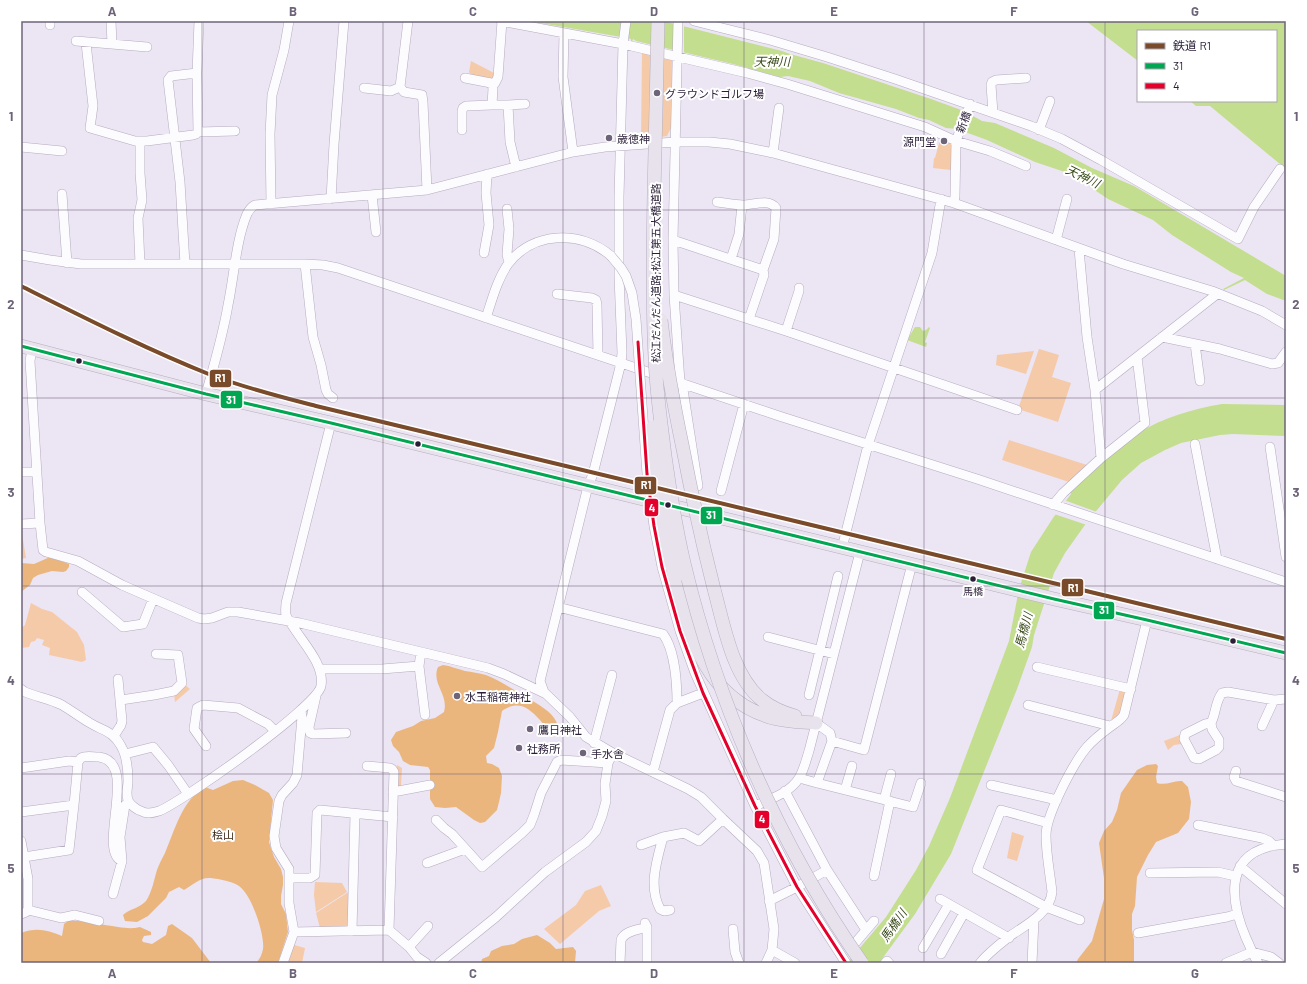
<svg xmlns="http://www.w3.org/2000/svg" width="1307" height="984" viewBox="0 0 1307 984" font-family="Barlow,'Noto Sans JP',sans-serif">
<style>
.green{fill:#f5caa8}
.forest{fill:#eab67e}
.water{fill:#c3de8e}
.pier{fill:#ece5f4}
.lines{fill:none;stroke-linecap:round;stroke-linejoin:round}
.minor-casing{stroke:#b5acbf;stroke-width:10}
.highway-casing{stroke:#b7afc0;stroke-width:14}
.minor{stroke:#fcfbfd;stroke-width:9}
.highway{stroke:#e7e2ec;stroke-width:13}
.minor-bridge-casing{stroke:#b5acbf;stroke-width:10;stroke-linecap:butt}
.highway-bridge-casing{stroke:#b7afc0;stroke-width:14;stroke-linecap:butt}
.minor-bridge{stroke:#fcfbfd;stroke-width:9}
.highway-bridge{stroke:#e7e2ec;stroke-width:13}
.bus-1-casing{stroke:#fff;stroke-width:6}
.bus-2-casing{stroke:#fff;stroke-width:6}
.bus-1{stroke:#00a651;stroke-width:3}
.bus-2{stroke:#e4002b;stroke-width:3}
.rail-1-casing{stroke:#fff;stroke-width:7}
.rail-1{stroke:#7a4b2a;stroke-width:4}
.grid{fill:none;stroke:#6e6479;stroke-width:1;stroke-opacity:0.55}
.poi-dot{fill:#6e6479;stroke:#fff;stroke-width:1.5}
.bus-dot{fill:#2a1e37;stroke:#fff;stroke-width:1.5}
.labels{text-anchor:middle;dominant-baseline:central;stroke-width:4;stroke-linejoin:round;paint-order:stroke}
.bus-label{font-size:10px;fill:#2a1e37;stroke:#fff}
.poi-label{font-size:11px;fill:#2a1e37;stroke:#fff;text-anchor:start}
.street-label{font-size:11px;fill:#2a1e37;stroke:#fff}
.park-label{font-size:11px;fill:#382716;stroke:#fff}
.water-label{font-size:12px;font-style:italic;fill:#3b4b1b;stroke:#fff}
.line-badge{stroke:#fff;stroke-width:1.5}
.badge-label{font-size:11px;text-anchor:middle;font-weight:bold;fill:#fff}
.neatline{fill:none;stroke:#6e6479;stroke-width:1.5}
.grid-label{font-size:13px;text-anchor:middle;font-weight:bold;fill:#6e6479}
</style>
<rect width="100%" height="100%" fill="#ece5f4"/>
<path class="green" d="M642 51 672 59 671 128 667 136 641 140Z
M471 61 496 74 493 78 472 76 469 72Z
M941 136 951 143V170L933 168 934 158H935Z
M1039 349 1059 355 1052 377 1071 383 1058 422 1018 409Z
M1034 351 1026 374 996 365 997 355Z
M1009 440 1087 465 1069 482 1002 460Z
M21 528 26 558 21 559Z
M31 603 42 609 52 612 77 632 84 645 86 660 82 662 49 655 50 648 42 645 44 640 37 638 35 641 31 642 29 647 21 648V628L25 625Z
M185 685 190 689 175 702 174 694Z
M1120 689 1126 691 1120 714 1111 721Z
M1180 735 1182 744 1174 745 1168 750 1164 741Z
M397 765 402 768 401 786H398L396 783Z
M1012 832 1024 836 1017 861 1007 858Z
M315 882 342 883 347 892 316 912 314 895Z
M601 885 611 906 599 911 560 944 544 929 576 905 585 891Z
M350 891V924L347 928H320L316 913Z
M294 945 305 948 302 963H287Z"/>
<path class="forest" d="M50 557 69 564V567L66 571 63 572 52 571 38 575 33 578 30 585 21 592V563L34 564Z
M443 665C451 666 457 669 465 671 472 672 479 673 486 675 498 680 508 686 519 693 530 700 560 713 558 730 555 731 551 733 548 731 545 728 543 723 540 720 528 707 518 700 502 711L498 732 494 748 486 756 487 763 492 764 499 768 502 776 501 793 499 802 497 810 485 822 480 823 474 820 456 807 445 808 435 807 430 799V770L428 767 410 765 403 761 399 752 393 746 391 740 396 732 413 726 421 721 435 718 444 712C449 694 431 684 438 667Z
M1156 764 1158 766 1156 777 1157 783C1166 786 1174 780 1182 781L1188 787 1191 802 1189 819 1178 833 1156 842 1148 855 1137 877 1135 906 1132 914V930L1134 940V963H1076L1078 959 1092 941 1104 899V878L1099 843 1104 831 1112 822 1117 810 1121 793 1137 770 1147 765Z
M243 780 255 785 269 793 273 800 269 842 274 857 281 869 283 877V885L281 896V904L286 914 288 932 278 963H256C260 959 262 954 263 949 265 935 252 895 239 886 234 882 216 878 209 878 199 878 193 885 184 890L179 887 169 892 166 898 148 916 137 922 125 921 123 915C129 909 140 908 146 901 152 892 154 880 157 870 159 864 162 859 165 853 175 830 182 800 205 787L213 790 233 781Z
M68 921C85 920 101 925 118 927 126 928 132 929 140 927L151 932V935L144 936 142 940 143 942 152 944 166 935 168 926 172 924 192 938 211 963H21V933C36 927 48 930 62 936L64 924Z
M537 935 550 943 556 949 573 947 576 951 575 963H481L482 959 489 956 491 951 502 946 514 944 522 939Z"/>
<path class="water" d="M529 21H663L782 51 790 54 823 63 931 99 964 111 982 121 995 123 1054 148 1092 168 1134 186 1151 196 1286 276V301L1267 294 1245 280 1224 290 1223 289 1244 278 1231 272 1172 235 1153 220 1108 199 1083 182 1068 173 1035 162 987 140 957 129 946 128 929 120 919 118 896 109 839 93 810 81 788 76 780 77 733 64 636 41 633 39 632 42H631V39L627 38Z
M1086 21H1282L1286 24V169L1210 106H1196L1190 101H1276V31H1138V61Z
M915 327H920L923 331 926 330 929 327 930 328 925 342 927 343 926 347 907 340Z
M1222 404 1286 405V436L1233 434 1220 435 1181 443 1165 450 1141 463 1122 480 1087 522 1065 553 1054 573 1034 635 1032 647 1017 689 951 854 915 914 879 963H847L886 917 916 870 929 846 950 798 1009 641 1019 589 1031 552 1053 518 1071 494 1070 492C1085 477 1100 464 1116 451 1123 445 1130 438 1138 433 1163 418 1192 409 1222 404Z"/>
<path class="pier" d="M673 21 684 24V54L673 51Z
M1064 500 1097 512 1087 525 1054 514Z"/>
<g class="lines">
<g class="minor-casing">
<path id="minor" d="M50 21V25
M111 21 112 44
M501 21 623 44 747 73 787 84 925 127 956 141 990 151 1026 166
M626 21 623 44 619 197V276L622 353 621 363 593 474 588 486 540 681 544 692 570 717 586 737 613 753 688 789 701 797 723 819 757 851 764 863 774 929 772 950 766 963
M678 21 673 240 674 295 680 382
M694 21 770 40 827 57 895 79 1031 126 1062 139 1101 160 1238 239 1254 207 1280 169
M564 33 563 77 573 152
M76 41 147 47
M86 43 93 106 90 128 135 141H147L193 135 196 134 198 132 197 73 199 21
M465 78 491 83 493 88 492 105H508L510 142 516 167
M493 85 495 83 498 77 502 21
M400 87 404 92 422 95 423 102 427 190
M364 88 391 91 400 87 408 21
M508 105 525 104
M993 113 991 85 992 82 996 80 1026 78
M462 130V111L463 108 466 106 492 105
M1039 130 1050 101
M198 132 235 131
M21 147 62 151
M773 153 779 108
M62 194 67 263
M372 195 376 232
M331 199 334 144 344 21
M717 202C726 203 735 205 743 205 753 205 769 198 776 208L774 239 763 270 764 275 749 319
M954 203 955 196 956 141 970 104
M271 204 270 134 272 95 284 50 289 21
M507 209 509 229 507 254 508 259 510 261
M673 240 763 270
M1056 240 1067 199
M484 253 489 225 486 193 487 174
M21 255 50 260 81 264H305L323 265 338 268 779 416 977 479 1286 582
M731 259 739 234 742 205
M140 264 138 218 142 200 140 173V141
M185 264 180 182 168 80 171 76 197 73
M305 264 313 337 321 365 326 390 328 394 333 398
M557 294 592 298 596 300 597 305 598 355
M674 295 786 331 1017 410
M486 318C492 300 497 280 508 264 533 231 581 230 611 256
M786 331 799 291V288
M1162 337 1220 349 1272 364 1278 363 1286 352
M1195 344 1200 381
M32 349 30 361 40 523 43 550 46 552 78 561 122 585 198 618 204 619 212 618 228 612H238L300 623 488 668 504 674 544 693
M682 383 698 486
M1095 390 1217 294
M206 394C214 365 223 335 228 305 234 277 236 240 247 214 249 210 251 207 255 205L427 190 573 152 605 147 675 142H709L730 144 773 153 954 203 1123 264 1212 291 1262 311 1286 325
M1195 444 1217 559
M1270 447 1286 557
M1101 458 1145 423 1137 357
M21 472H37
M721 491 744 404
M1053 505 1063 493 1101 458 1095 390 1087 337 1079 249
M21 524 40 523
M842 548 868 445 932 253 941 199
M662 567 680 631 695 673 755 806 797 887 846 963
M82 592 123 627 143 624 153 599
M558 607 663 634C675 650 677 684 677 703
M768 637 834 654
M421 652 419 666 425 715
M1037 667 1131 689
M320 669H382L419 666
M21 689 25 692C37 697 50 699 62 705 72 711 80 717 90 723 103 731 113 731 121 746 127 756 128 770 128 781 128 787 125 796 129 802 131 805 137 810 141 811 146 814 153 813 159 811 182 802 317 707 321 686 325 665 303 643 292 625 290 622 287 618 286 615 285 611 286 606 286 603L331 423
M809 695 838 576
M316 696 309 727 310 733 313 734 346 733
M121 700 154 695 174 691 182 683 178 655 156 654
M1028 705 1110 726
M301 711 302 717 297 775 293 783 282 795 279 801 274 836 276 848 289 869V903L294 932 389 930 409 947 417 957 426 963
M816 723 830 733 832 741 817 783
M1211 723 1205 724 1185 734 1184 739 1194 758 1199 759 1216 750 1219 747V740L1212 729 1211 723C1216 714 1215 702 1222 693L1228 692 1274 700 1286 699
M1262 726 1274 700
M114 736 121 725 122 721 118 679
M832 741 864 750 912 564
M594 743 612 675
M206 746 194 729 197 708 203 705 238 708 268 724 275 731
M125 754 153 747 168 765 188 794
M367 766 390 768 392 769 394 772 389 930
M21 768 69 761 78 762
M1236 771 1234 777 1236 781 1286 797
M653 772 670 710 677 703 703 693
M799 778 817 783 913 807 921 783
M991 785 1057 800
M845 790 852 766
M393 792 430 785
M884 800 891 774
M74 805 78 762 81 758C86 755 92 757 99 757 140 762 96 850 122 861L113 894
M755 806C770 799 790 793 799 778 804 770 806 760 809 751L860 552
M21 812 74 805 69 850 24 857
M436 820 444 828 452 834 482 867 522 833 530 825 534 815 541 793 557 762 561 760 608 763
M1048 823 1001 810 977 870 1046 907 1080 920
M1198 825 1262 838 1269 841 1274 846
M21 841 28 879V910L26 912 21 914
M641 845 663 837
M122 861 120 837 125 805 129 802
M427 863 465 849
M1240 866 1286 904
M827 870 866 930
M1150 873 1218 872 1235 876
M874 876 890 801
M289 878H310L315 875 317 813 320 810 393 817
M940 899 1009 938
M769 901 797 887 827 870 785 791
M28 910 61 918 75 915 99 921
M670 910 664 911 660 909C648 886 657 860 663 837L684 833 699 841 723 819
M645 923 647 927V963
M733 929 735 952 739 963
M352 931 355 814
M1138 933 1227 917 1237 914
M856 942 874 921
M409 947 428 926
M923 948 949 904
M772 950 795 963
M941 954 964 913
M283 963 294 932
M439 963 496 917 545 872 586 842 596 831 602 816 606 801 605 784 608 763 613 753
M620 963 621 940C624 931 638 930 647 927
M885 963 887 961 889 963
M980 963C988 953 1000 944 1010 936 1026 925 1050 913 1052 892 1050 873 1046 854 1046 835 1046 815 1074 762 1087 747 1094 739 1102 733 1110 727 1115 723 1120 721 1124 715L1147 620
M1032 963 1034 920
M1226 963 1252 952 1271 957 1279 963
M1258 963C1253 955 1250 946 1246 938 1232 905 1223 859 1268 847 1274 845 1280 845 1286 844"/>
</g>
<g class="highway-casing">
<path id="highway" d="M21 346 206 394 331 423 1054 599 1147 620 1286 653
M675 579C690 639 708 703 777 719 790 722 803 722 816 723
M714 589C724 625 732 676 762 700 772 708 784 713 795 716"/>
</g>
<use href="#minor" class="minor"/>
<use href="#highway" class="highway"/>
<g class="minor-bridge-casing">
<path id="minor-bridge" d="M611 256 621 268 626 276 632 293 636 319 647 474 654 526 662 567"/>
</g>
<g class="highway-bridge-casing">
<path id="highway-bridge" d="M658 21C657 79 655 136 654 194 653 249 652 303 655 357 656 390 661 423 665 456 670 492 676 528 684 563 718 705 778 843 862 963
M661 320C666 363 674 406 683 449 692 496 702 542 714 589
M653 427C657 478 662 529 675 579"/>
</g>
<use href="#minor-bridge" class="minor-bridge"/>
<use href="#highway-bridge" class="highway-bridge"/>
<g class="bus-1-casing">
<path id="bus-1" d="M21 346 206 394 331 423 1054 599 1147 620 1286 653"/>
</g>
<g class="bus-2-casing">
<path id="bus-2" d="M638 342 647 474 654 526 662 567 680 631 703 693 755 806 797 887 846 963"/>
</g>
<use href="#bus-1" class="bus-1"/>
<use href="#bus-2" class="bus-2"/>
<g class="rail-1-casing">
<path id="rail-1" d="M21 286C83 317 146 349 211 375 245 388 281 397 316 406L1286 639"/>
</g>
<use href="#rail-1" class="rail-1"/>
</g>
<path class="grid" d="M202 21V963M383 21V963M563 21V963M744 21V963M924 21V963M1105 21V963M21 210H1286M21 398H1286M21 586H1286M21 774H1286"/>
<g class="poi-dot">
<circle cx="657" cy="93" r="4"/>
<circle cx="609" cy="138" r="4"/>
<circle cx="944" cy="141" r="4"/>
<circle cx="457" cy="696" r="4"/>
<circle cx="530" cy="729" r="4"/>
<circle cx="519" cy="748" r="4"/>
<circle cx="583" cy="753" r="4"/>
</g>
<g class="bus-dot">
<circle cx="79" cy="361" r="3.5"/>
<circle cx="418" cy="444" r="3.5"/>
<circle cx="668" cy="505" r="3.5"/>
<circle cx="973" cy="579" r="3.5"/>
<circle cx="1233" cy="641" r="3.5"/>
</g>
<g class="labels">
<g class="bus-label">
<text x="973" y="591">馬橋</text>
</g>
<g class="poi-label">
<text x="665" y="93">グラウンドゴルフ場</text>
<text x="617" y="138">歳徳神</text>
<text x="936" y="141" text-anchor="end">源門堂</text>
<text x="465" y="696">水玉稲荷神社</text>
<text x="538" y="729">鷹日神社</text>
<text x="527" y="748">社務所</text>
<text x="591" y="753">手水舎</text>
</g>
<g class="street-label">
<text transform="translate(963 122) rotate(-69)">新橋</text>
<text transform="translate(655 273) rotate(-90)">松江だんだん道路;松江第五大橋道路</text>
</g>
<g class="park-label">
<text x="223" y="834">桧山</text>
</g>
<g class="water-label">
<text x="772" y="61">天神川</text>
<text transform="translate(1083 176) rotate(26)">天神川</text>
<text transform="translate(1023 630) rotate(-75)">馬橋川</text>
<text transform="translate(893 925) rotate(-55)">馬橋川</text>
</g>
</g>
<g class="line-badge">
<rect x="209" y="369" width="23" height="19" rx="4" fill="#7a4b2a"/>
<rect x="220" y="390" width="23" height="19" rx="4" fill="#00a651"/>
<rect x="634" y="476" width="23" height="19" rx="4" fill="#7a4b2a"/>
<rect x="644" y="498" width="15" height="19" rx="4" fill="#e4002b"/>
<rect x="700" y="506" width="23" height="19" rx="4" fill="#00a651"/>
<rect x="1061" y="578" width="23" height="19" rx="4" fill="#7a4b2a"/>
<rect x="1093" y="601" width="22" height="19" rx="4" fill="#00a651"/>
<rect x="754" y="810" width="16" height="19" rx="4" fill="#e4002b"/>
</g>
<g class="badge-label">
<text x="220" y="382">R1</text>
<text x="231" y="404">31</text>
<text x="646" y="489">R1</text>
<text x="652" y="512">4</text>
<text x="711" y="519">31</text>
<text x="1073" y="592">R1</text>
<text x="1104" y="614">31</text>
<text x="762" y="823">4</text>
</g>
<rect width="1307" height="984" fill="none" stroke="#ffffff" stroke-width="44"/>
<rect x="1137" y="30" width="140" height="72" fill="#ffffff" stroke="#aaa5af"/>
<rect x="1145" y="43" width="20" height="6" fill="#7a4b2a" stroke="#aaa5af"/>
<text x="1173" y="50" font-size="12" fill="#2a1e37">鉄道 R1</text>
<rect x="1145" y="63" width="20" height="6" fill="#00a651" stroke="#aaa5af"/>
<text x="1173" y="70" font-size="12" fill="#2a1e37">31</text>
<rect x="1145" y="83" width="20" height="6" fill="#e4002b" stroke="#aaa5af"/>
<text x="1173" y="90" font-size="12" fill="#2a1e37">4</text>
<rect x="22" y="22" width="1263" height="940" class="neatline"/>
<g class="grid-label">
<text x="112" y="16">A</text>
<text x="293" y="16">B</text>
<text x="473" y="16">C</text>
<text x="654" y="16">D</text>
<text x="834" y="16">E</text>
<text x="1014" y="16">F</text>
<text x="1195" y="16">G</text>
<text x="11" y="121">1</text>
<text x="1296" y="121">1</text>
<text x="11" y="309">2</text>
<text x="1296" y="309">2</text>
<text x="11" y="497">3</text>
<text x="1296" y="497">3</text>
<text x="11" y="685">4</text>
<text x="1296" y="685">4</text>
<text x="11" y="873">5</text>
<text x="1296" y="873">5</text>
<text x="112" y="978">A</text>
<text x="293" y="978">B</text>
<text x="473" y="978">C</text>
<text x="654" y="978">D</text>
<text x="834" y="978">E</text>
<text x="1014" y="978">F</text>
<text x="1195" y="978">G</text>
</g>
</svg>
